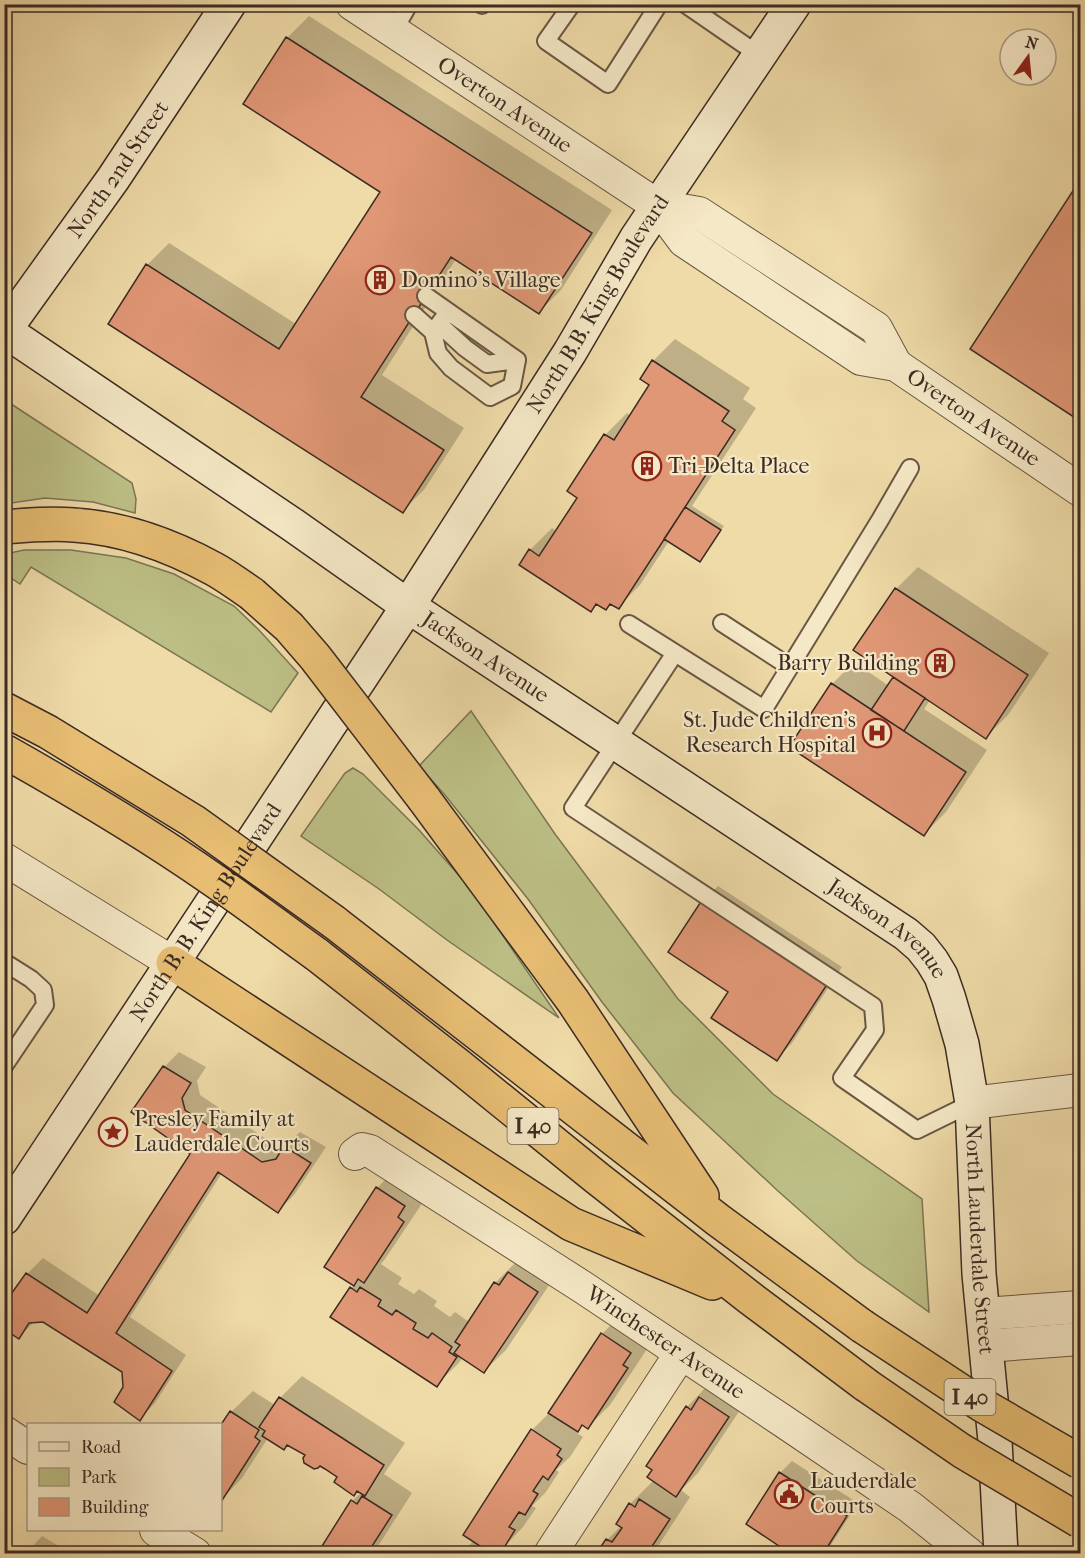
<svg xmlns="http://www.w3.org/2000/svg" width="1085" height="1558" viewBox="0 0 1085 1558" font-family="'IM FELL French Canon',serif">
<style>
.green{fill:#bcbf85;stroke:#7c7554;stroke-width:1.5}
.shadow{fill:#0003}
.building{fill:#e09776;stroke:#3c2b23;stroke-width:1.5}
.lines{fill:none;stroke-linecap:round;stroke-linejoin:round}
.lane-casing{stroke:#695744;stroke-width:20}
.street-casing{stroke:#695744;stroke-width:34}
.secondary-casing{stroke:#3c2b23;stroke-width:36}
.highway-casing{stroke:#3c2b23;stroke-width:36}
.lane{stroke:#f5e8c6;stroke-width:16}
.street{stroke:#f5e8c6;stroke-width:32}
.secondary{stroke:#f5e8c6;stroke-width:33}
.highway{stroke:#e8be74;stroke-width:33}
.highway-bridge-casing{stroke:#3c2b23;stroke-width:36;stroke-linecap:butt}
.highway-bridge{stroke:#e8be74;stroke-width:33}
.labels{text-anchor:middle;dominant-baseline:central;stroke-width:4.5;stroke-linejoin:round;paint-order:stroke}
.shield{fill:#f5e8c6;stroke:#746454;stroke-width:1.5}
.shield-label{font-size:21px;font-weight:bold;fill:#3c2b23}
.street-label{font-size:22px;fill:#3c2b23;stroke:#f5e8c6}
.poi-label{font-size:22px;fill:#3c2b23;stroke:#f5e8c6;text-anchor:start}
</style>
<rect width="100%" height="100%" fill="#efdba8"/>
<filter id="stains"><feTurbulence type="fractalNoise" baseFrequency=".00333" numOctaves="4"/><feColorMatrix values="0 0 0 0 .2 0 0 0 0 .09 0 0 0 0 .02 0 0 0 .5 -.17"/></filter>
<radialGradient id="worn" r=".72"><stop offset=".6" stop-color="#630" stop-opacity="0"/><stop offset="1" stop-color="#630" stop-opacity=".3"/></radialGradient>
<path class="green" d="M5 400 132 483 136 499 135 513 93 502 45 498 5 504Z
M24 550H71L126 558 174 574 234 606 259 630 298 673 271 712 31 567 20 584 5 574V554Z
M471 711 555 834 678 999 773 1094 922 1199 929 1312 857 1261 778 1191 673 1093 602 1002 528 899 445 795 419 766Z
M353 768 363 774 419 830 471 889 559 1018 447 940 379 889 301 836 345 773Z"/>
<path class="shadow" d="M309 16 612 210 561 290 539 312 456 259 382 375 464 428 424 490 402 511 147 265 169 243 296 324 382 191 245 103 287 38Z
M1080 183V419L972 349Z
M675 339 750 388 743 399 756 408 692 506 724 526 700 561 669 541 640 585 618 607 612 603 606 608 598 603 591 610 530 550 552 528 557 532 579 498 605 435 627 413 631 416 651 385 653 361Z
M918 567 1049 653 1008 715 986 737 930 700 924 709 987 750 946 812 924 834 791 746 832 684 854 662 889 686 895 677 855 650 896 589Z
M718 886 842 967 792 1043 777 1059 730 991 703 901Z
M179 1052 206 1067 197 1081 200 1095 278 1147 286 1145 300 1132 326 1147 294 1195 278 1211 222 1173 130 1317 186 1355 155 1403 140 1419 125 1387 124 1372 43 1320 35 1321 19 1337 4 1307 27 1274 43 1258 100 1296 192 1154 164 1067Z
M399 1166 425 1199 385 1259 381 1264 402 1278 398 1284 414 1294 419 1289 437 1301 434 1306 450 1317 455 1312 469 1322 495 1283 517 1261 559 1270 506 1350 484 1371 463 1357 458 1364 436 1385 351 1288 354 1285 326 1266 377 1188Z
M624 1312 649 1346 610 1405 588 1427 584 1424 581 1427 577 1433 583 1437 570 1457 556 1470 559 1472 546 1492 532 1506 536 1508 523 1527 500 1551 504 1554H461L474 1540 532 1430 553 1409 602 1334Z
M302 1376 405 1443 384 1474 412 1493 373 1554H318L352 1501 362 1492 358 1490 354 1494 339 1477 307 1455 288 1444 268 1438 242 1478 221 1500 220 1429 231 1412 253 1391 275 1405 280 1398Z
M708 1385 750 1395 698 1473 681 1490 690 1497 653 1554H598L607 1540 621 1526 630 1504 654 1480 687 1407Z
M792 1461 858 1503 825 1554H794L748 1523 780 1473Z
M42 1536 67 1551 65 1554H4V1542L20 1552 29 1550Z"/>
<path class="building" d="M286 37 592 233 539 314 451 257 361 397 444 450 403 513 108 324 146 264 279 349 380 192 243 104Z
M1080 180V421L970 349Z
M652 360 729 411 722 421 735 430 619 609 610 604 606 610 596 604 591 612 519 565 529 549 539 556 577 498 567 491 604 434 614 440 649 385 640 379Z
M685 507 721 530 700 562 664 539Z
M895 588 1028 675 986 739 853 650Z
M893 677 925 698 904 731 871 710Z
M831 683 966 772 924 836 789 747Z
M702 900 828 983 777 1061 711 1018 728 992 668 952Z
M163 1066 191 1083 182 1098 185 1110 262 1162 276 1159 284 1146 311 1163 278 1213 218 1172 116 1333 172 1371 140 1421 114 1402 123 1387 122 1372 43 1322 29 1323 19 1339 4 1329V1304L26 1273 87 1313 190 1154 131 1112Z
M376 1187 405 1206 398 1217 404 1222 364 1283 358 1279 354 1286 324 1267Z
M508 1272 538 1292 484 1373 454 1353 460 1345 455 1342 494 1282 499 1285Z
M350 1287 357 1292 360 1287 381 1300 378 1306 392 1315 396 1310 416 1323 413 1329 428 1338 432 1333 452 1347 449 1352 457 1357 437 1387 330 1317Z
M601 1333 631 1353 623 1365 628 1368 588 1429 582 1425 578 1432 548 1413Z
M279 1397 384 1465 365 1496 357 1491 354 1496 334 1482 337 1477 325 1469 320 1466 318 1468 314 1469 304 1463 303 1458 305 1455 287 1445 284 1450 262 1436 265 1431 259 1427Z
M699 1397 729 1417 676 1497 647 1477 652 1470 646 1466 686 1406 691 1410Z
M230 1411 259 1430 255 1437 260 1441 221 1502 220 1426Z
M531 1429 561 1449 557 1455 562 1459 548 1480 543 1476 533 1491 538 1494 525 1515 519 1512 509 1527 515 1530 502 1551 496 1548 492 1554 463 1535Z
M779 1472 847 1516 823 1554H791L746 1524Z
M362 1496 392 1515 367 1554H317L351 1500 357 1504Z
M639 1499 670 1519 647 1554H596L606 1539 612 1542 622 1528 616 1524 629 1503 635 1507Z"/>
<g class="lines">
<g class="lane-casing">
<path id="lane" d="M481 4 482 5
M572 4 546 41 608 84 659 4
M685 4 759 55
M393 32 409 4
M426 296 517 360 512 386
M448 312 439 324 465 348 487 364 517 360
M414 315 433 332 438 353 451 368 490 397 512 386
M722 623 790 667
M629 624 764 709 880 520 910 468
M675 653 573 808 873 1006 875 1030 842 1078 917 1130 972 1103
M4 962 31 979 43 990 45 1005 4 1066"/>
</g>
<g class="street-casing">
<g id="street">
<path id="s1" d="M352 4 658 206 684 241 861 359 896 365 1080 490"/>
<path d="M658 206 699 213 876 328 896 365"/>
<path d="M4 859 173 963"/>
<path d="M972 1103 1080 1090"/>
<path id="s2" d="M355 1154 362 1149 370 1151 584 1288 786 1423 910 1507 969 1554"/>
<path d="M983 1314 1080 1307"/>
<path d="M986 1346 1080 1339"/>
<path d="M4 1432 28 1448"/>
<path d="M156 1530 195 1554"/>
<path d="M550 1554 681 1353"/>
</g>
</g>
<g class="secondary-casing">
<g id="secondary">
<path id="s3" d="M4 330 293 525 408 606 906 934 921 947 932 961 941 976 949 999 962 1044 972 1103 979 1274 995 1441 1001 1554"/>
<path id="s4" d="M4 331 113 179 229 4"/>
<path id="s5" d="M4 1218 408 606 570 352 636 239 658 206 794 4"/>
</g>
</g>
<g class="highway-casing">
<path id="highway" d="M4 527C28 525 51 523 74 525 123 528 170 545 214 569 227 576 240 586 252 594
M424 799 573 1001 702 1196
M334 922 718 1220 862 1326
M316 954 459 1066 597 1178 750 1298 866 1385
M173 963 571 1224 712 1283"/>
</g>
<use href="#lane" class="lane"/>
<use href="#street" class="street"/>
<use href="#secondary" class="secondary"/>
<use href="#highway" class="highway"/>
<g class="highway-bridge-casing">
<path id="highway-bridge" d="M252 594 289 627 315 657 424 799
M4 709 48 732 193 821 334 922
M4 751C75 791 145 832 212 879 247 903 281 929 316 954
M862 1326 982 1405 1080 1462
M866 1385 962 1451 1080 1521"/>
</g>
<use href="#highway-bridge" class="highway-bridge"/>
</g>
<defs>
<g id="building-ring" transform="scale(1.5)"><circle r="9.5" fill="#f5e8c6" stroke="#8f2418" stroke-width="1.5"/><path d="M-4-6H4V6H1V3H-1V6H-4ZM-2.5-4.3h1.7v1.8h-1.7ZM.8-4.3h1.7v1.8H.8ZM-2.5-1h1.7V.8h-1.7ZM.8-1h1.7V.8H.8Z" fill="#8f2418"/></g>
<g id="hospital-ring" transform="scale(1.5)"><circle r="9.5" fill="#f5e8c6" stroke="#8f2418" stroke-width="1.5"/><path d="M-5-5h3v3.5h4V-5h3V5h-3V1.5h-4V5h-3Z" fill="#8f2418"/></g>
<g id="sight-ring" transform="scale(1.5)"><circle r="9.5" fill="#f5e8c6" stroke="#8f2418" stroke-width="1.5"/><path d="M0-6L1.8-2.2L6-1.7L2.9 1.2L3.7 5.4L0 3.3L-3.7 5.4L-2.9 1.2L-6-1.7L-1.8-2.2Z" fill="#8f2418"/></g>
<g id="civic-ring" transform="scale(1.5)"><circle r="9.5" fill="#f5e8c6" stroke="#8f2418" stroke-width="1.5"/><path d="M-.6-6.5H3V-4.5H.6V-3L4-1V1h2V6H-6V1h2V-1L-.6-3ZM-1.2 2.5V6h2.4V2.5Z" fill="#8f2418"/></g>
</defs>
<g fill-rule="evenodd">
<use href="#building-ring" x="380" y="280"/>
<use href="#building-ring" x="647" y="466"/>
<use href="#building-ring" x="940" y="663"/>
<use href="#hospital-ring" x="877" y="733"/>
<use href="#sight-ring" x="113" y="1132"/>
<use href="#civic-ring" x="789" y="1494"/>
</g>
<g class="labels">
<g class="shield">
<rect x="507.5" y="1108" width="51" height="36" rx="4.5"/>
<rect x="944.5" y="1379" width="51" height="36" rx="4.5"/>
</g>
<g class="shield-label">
<text x="533" y="1126">I 40</text>
<text x="970" y="1397">I 40</text>
</g>
<g class="street-label">
<text stroke="none"><textPath href="#s1" startOffset="183">Overton Avenue</textPath></text>
<text stroke="none"><textPath href="#s4" startOffset="198">North 2nd Street</textPath></text>
<text stroke="none"><textPath href="#s5" startOffset="1090">North B.B. King Boulevard</textPath></text>
<text stroke="none"><textPath href="#s1" startOffset="752">Overton Avenue</textPath></text>
<text stroke="none"><textPath href="#s3" startOffset="582">Jackson Avenue</textPath></text>
<text stroke="none"><textPath href="#s5" startOffset="366">North B. B. King Boulevard</textPath></text>
<text stroke="none"><textPath href="#s3" startOffset="1068">Jackson Avenue</textPath></text>
<text stroke="none"><textPath href="#s3" startOffset="1408">North Lauderdale Street</textPath></text>
<text stroke="none"><textPath href="#s2" startOffset="369">Winchester Avenue</textPath></text>
</g>
<g class="poi-label">
<text x="401" y="280">Domino's Village</text>
<text x="668" y="466">Tri-Delta Place</text>
<text x="919" y="663" text-anchor="end">Barry Building</text>
<text x="856" y="720" text-anchor="end">St. Jude Children's<tspan x="856" dy="25">Research Hospital</tspan></text>
<text x="134" y="1119">Presley Family at<tspan x="134" dy="25">Lauderdale Courts</tspan></text>
<text x="810" y="1481">Lauderdale<tspan x="810" dy="25">Courts</tspan></text>
</g>
</g>
<rect width="1085" height="1558" fill="none" stroke="#efdba8" stroke-width="24"/>
<rect x="6" y="6" width="1073" height="1546" fill="none" stroke="#3c2b23" stroke-width="3"/>
<rect x="12" y="12" width="1061" height="1534" fill="none" stroke="#3c2b23" stroke-width="1.5"/>
<rect x="27" y="1423" width="195" height="108" fill="#f5e8c6" stroke="#ab9c85" stroke-width="1.5"/>
<rect x="39" y="1442" width="30" height="9" fill="#f5e8c6" stroke="#ab9c85" stroke-width="1.5"/>
<text x="81" y="1453" font-size="18" fill="#3c2b23">Road</text>
<rect x="39" y="1468" width="30" height="18" fill="#bcbf85" stroke="#ab9c85" stroke-width="1.5"/>
<text x="81" y="1483" font-size="18" fill="#3c2b23">Park</text>
<rect x="39" y="1498" width="30" height="18" fill="#e09776" stroke="#ab9c85" stroke-width="1.5"/>
<text x="81" y="1513" font-size="18" fill="#3c2b23">Building</text>
<g transform="translate(1028 57) rotate(15)"><circle r="28" fill="#f5e8c6" stroke="#ab9c85" stroke-width="1.5"/>
<path d="M0-4.5L10 22L0 15L-10 22Z" fill="#8f2418"/>
<text y="-9" font-size="16" font-weight="bold" text-anchor="middle" fill="#3c2b23">N</text>
</g>
<rect width="100%" height="100%" filter="url(#stains)"/>
<rect width="100%" height="100%" fill="url(#worn)"/>
</svg>
